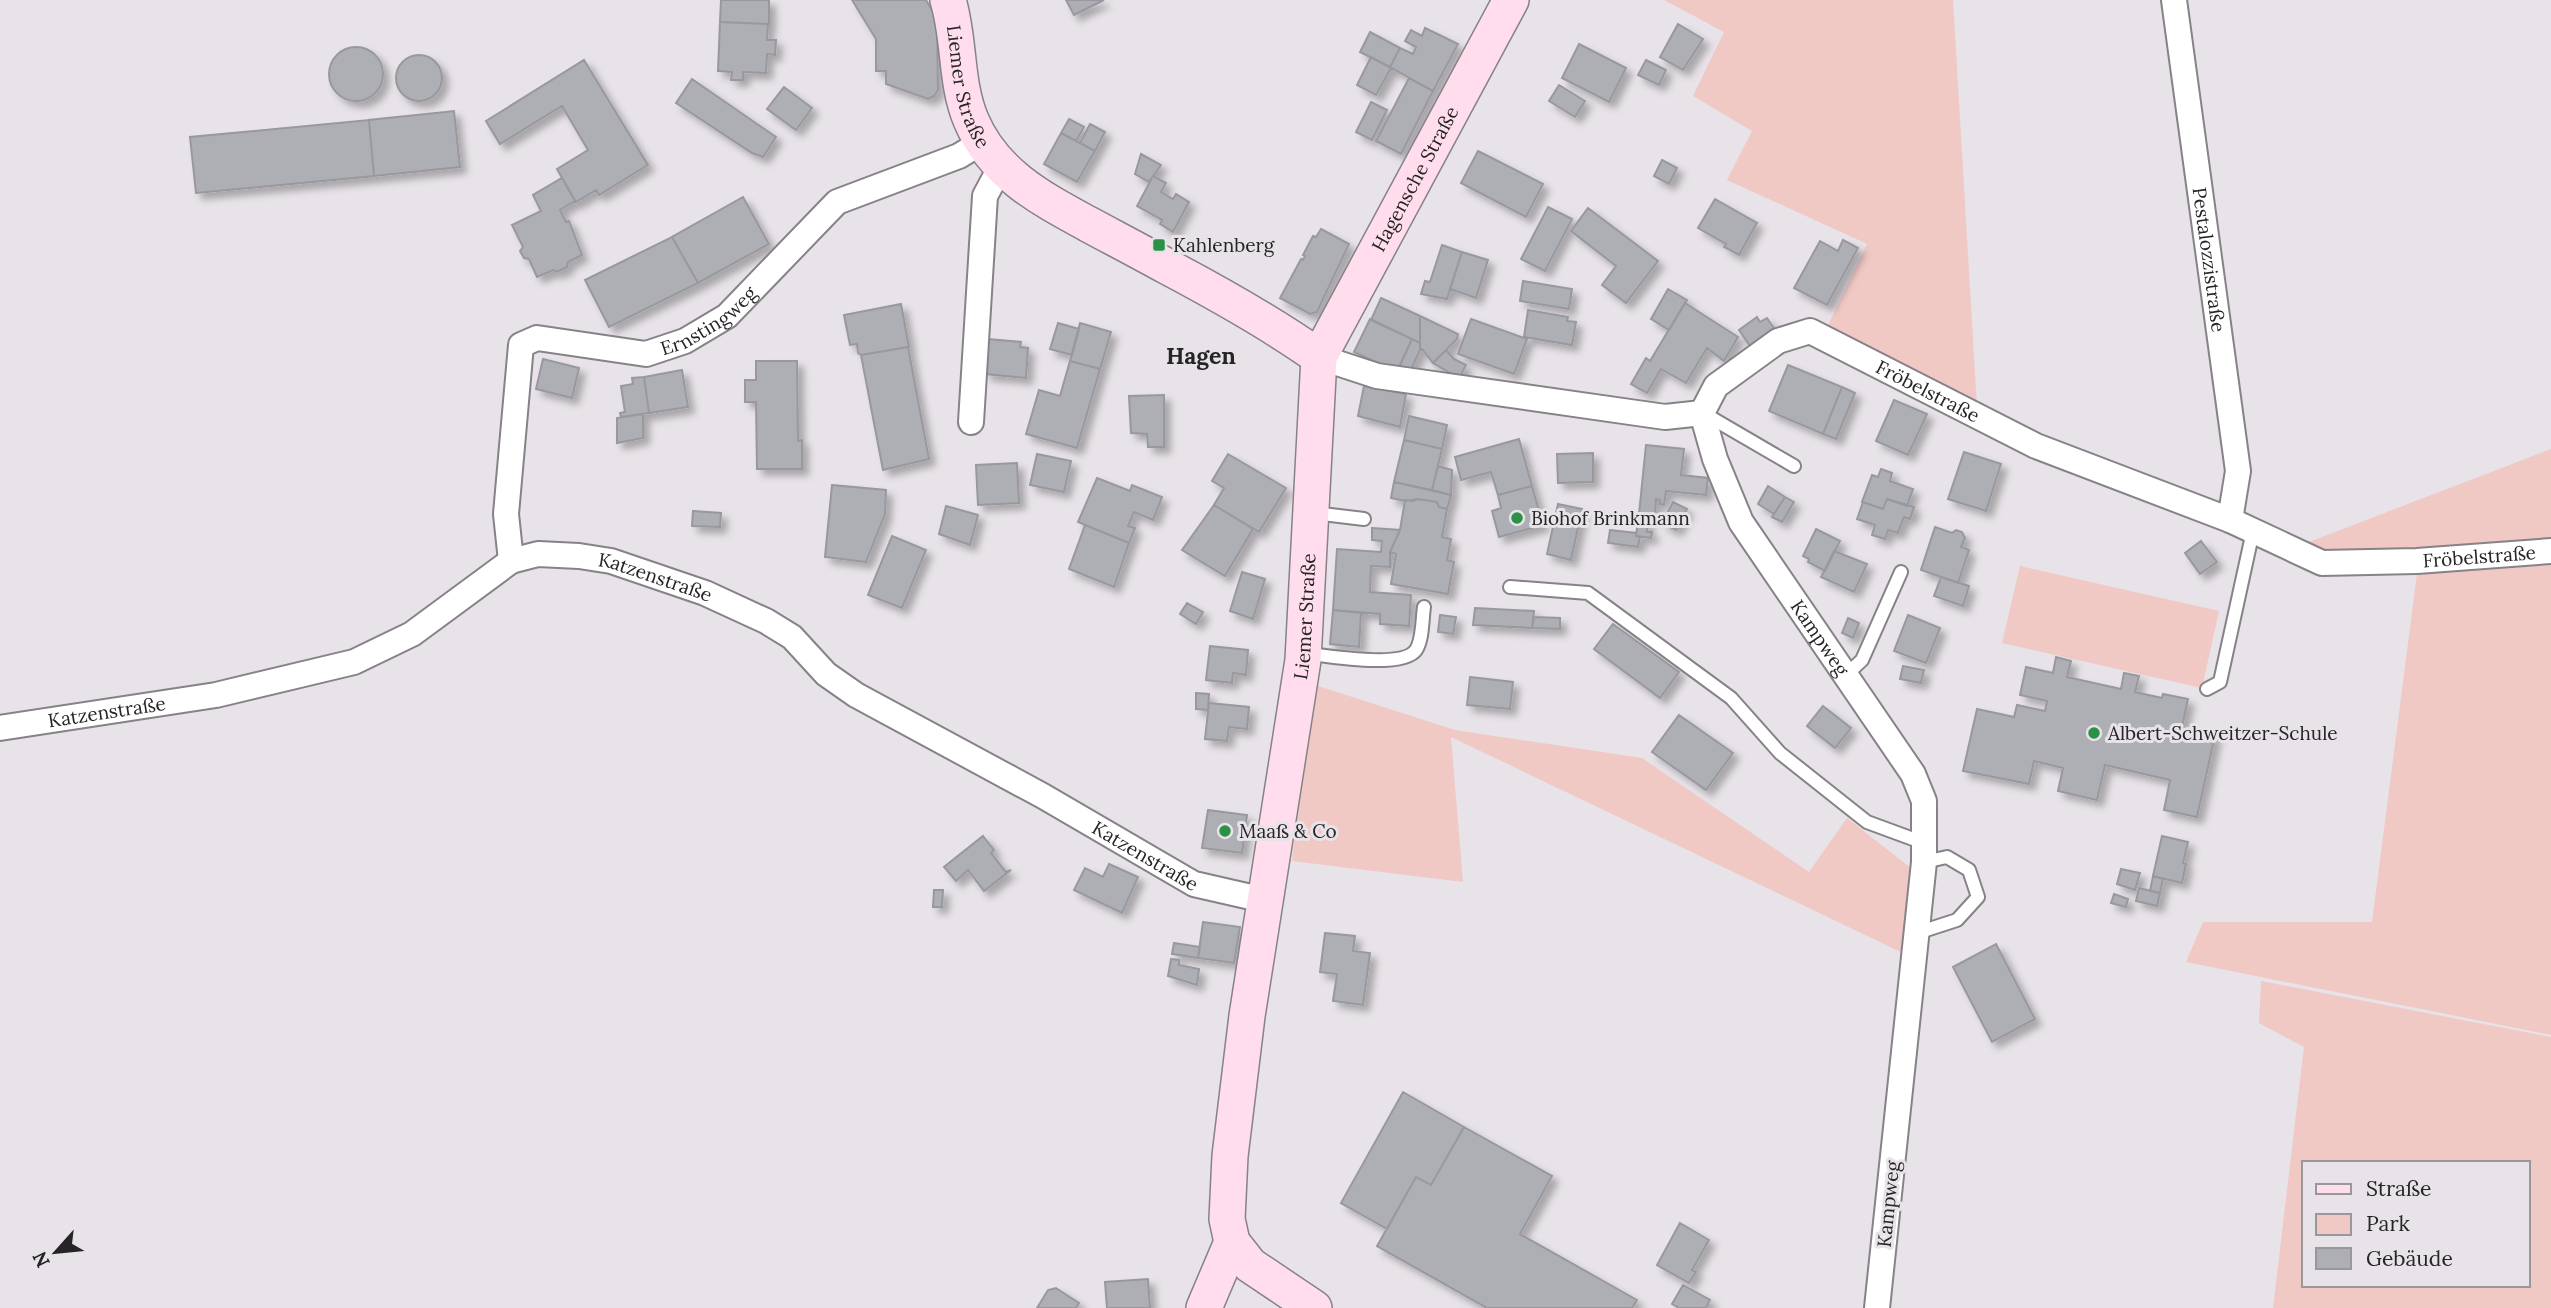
<svg xmlns="http://www.w3.org/2000/svg" width="2551" height="1308" viewBox="0 0 2551 1308" font-family="Lora,serif">
<style>
.green{fill:#f0c9c5;fill-rule:evenodd}
.building{fill:#aeafb5;stroke:#98989e;stroke-width:2;filter:url(#shadow)}
.lines{fill:none;stroke-linecap:round;stroke-linejoin:round}
.lane-casing{stroke:#868288;stroke-width:16}
.street-casing{stroke:#868288;stroke-width:28}
.secondary-casing{stroke:#868288;stroke-width:38}
.lane{stroke:#fff;stroke-width:12}
.street{stroke:#fff;stroke-width:24}
.secondary{stroke:#ffddec;stroke-width:35}
.poi-dot{fill:#2a9147;stroke:#e7e3e8;stroke-width:2.5}
.labels{text-anchor:middle;dominant-baseline:central;stroke-width:6;stroke-linejoin:round;paint-order:stroke}
.street-label{font-size:19px;fill:#262426;stroke:#e7e3e8}
.poi-label{font-size:19px;fill:#262426;stroke:#e7e3e8;text-anchor:start}
.quarter-label{font-size:23px;font-weight:bold;fill:#262426;stroke:#e7e3e8}
</style>
<defs>
<filter id="shadow"><feDropShadow dx="6" dy="6" stdDeviation="3.5" flood-color="#0004"/></filter>
</defs>
<rect width="100%" height="100%" fill="#e7e3e8"/>
<path class="green" d="M1664 0H1953L1977 407 1820 342 1867 244 1727 180 1752 131 1693 96 1724 32Z
M2551 449V544L2326 556 2301 545Z
M2551 558V1035L2186 962 2203 922H2372L2418 566Z
M2020 566 2219 611 2202 688 2002 643Z
M1312 684 1455 730 1642 758 1809 872 1847 818 1912 869 1907 955 1451 737 1463 882 1292 861Z
M2261 981 2551 1037V1308H2273L2304 1047 2259 1023ZM2304 1163H2528V1285H2304Z"/>
<path class="building" d="M721 0H769V24L720 22Z
M852 0H926L937 19 938 90 934 96 928 99 886 84V71H876V39Z
M1066 0H1104L1074 15Z
M720 22 768 24 767 40H776L775 55 767 54 766 73 743 72V80H731L732 72 718 71Z
M1678 24 1703 39 1683 70 1660 57Z
M1425 28 1458 44 1433 91 1390 67 1400 48 1413 54 1416 47 1405 41 1411 30 1422 36Z
M1370 32 1400 48 1390 67 1360 52Z
M1579 44 1626 68 1609 102 1562 78Z
M329 74a27 27 0 1 1 54 0a27 27 0 1 1-54 0Z
M396 78a23 23 0 1 1 46 0a23 23 0 1 1-46 0Z
M1371 57 1391 68 1376 95 1357 85Z
M584 60 648 165 599 195 596 190 576 202 557 169 588 150 562 106 500 144 486 121Z
M1646 60 1666 70 1659 85 1638 75Z
M1409 78 1433 91 1401 154 1376 141Z
M692 79 776 137 763 157 752 153 676 103Z
M1559 85 1585 101 1575 117 1549 101Z
M784 87 812 108 796 130 767 109Z
M1371 102 1387 110 1372 140 1356 132Z
M454 111 460 167 374 176 369 120Z
M1069 119 1084 127 1076 141 1061 133Z
M369 120 374 176 196 193 190 137Z
M1090 124 1105 132 1095 151 1080 143Z
M1061 133 1095 151 1077 182 1044 164Z
M1478 151 1543 184 1526 217 1461 183Z
M1141 154 1161 165 1149 182 1135 174Z
M1662 160 1677 168 1669 184 1654 176Z
M1153 176 1166 183 1161 192 1173 199 1176 194 1189 202 1173 232 1160 224 1162 220 1137 206Z
M562 178 575 201 560 210 566 222 569 221 582 255 568 262 567 267 557 272 553 270 537 277 529 259 524 258 520 251 523 247 512 225 541 211 533 195Z
M743 197 769 244 698 283 672 237Z
M1715 199 1757 223 1739 255 1724 247 1726 244 1698 228Z
M1548 207 1572 219 1545 271 1521 259Z
M1588 208 1658 261 1626 303 1602 285 1616 266 1571 231Z
M1321 229 1349 244 1317 312 1310 314 1280 298 1301 259 1303 260 1305 256 1303 255 1313 236 1316 237Z
M672 237 698 283 609 327 585 280Z
M1843 240 1858 248 1827 305 1794 288 1820 241 1838 251Z
M1442 245 1462 252 1447 299 1421 294 1425 281 1430 282Z
M1462 252 1488 260 1476 298 1450 289Z
M1523 281 1572 289 1569 309 1520 301Z
M1668 289 1687 300 1669 330 1651 319Z
M1381 298 1420 316V343L1371 320Z
M1685 303 1738 337 1724 361 1707 348 1686 383 1661 369 1647 393 1631 384 1646 358 1650 361Z
M901 304 909 347 861 355 858 353 857 344 850 345 844 315Z
M1528 310 1568 317 1567 321 1576 322 1572 345 1524 337Z
M1420 316 1458 334 1457 339 1433 363 1422 349 1420 350Z
M1757 317 1760 322 1767 318 1776 331 1752 349 1739 330Z
M1370 319 1412 339 1397 372 1354 352Z
M1471 319 1527 339 1514 374 1458 354Z
M1058 323 1079 329 1072 355 1050 349Z
M1080 323 1111 332 1100 369 1070 361Z
M988 339 1021 342 1020 347 1028 348 1026 378 985 374Z
M1412 339 1420 343V350L1409 374 1398 369Z
M908 347 929 459 883 470 861 355Z
M1446 350 1454 359 1466 365 1459 378 1433 363Z
M543 359 579 368 572 398 536 389Z
M756 361H797L798 441 802 440V469H757L756 402H745V380H756Z
M1070 361 1100 369 1077 448 1026 434 1039 390 1060 396Z
M1788 365 1842 387 1823 434 1769 411Z
M682 370 688 407 649 413 644 377Z
M644 377 649 413 621 417 620 413 625 412 621 386 633 384 632 378Z
M1364 386 1406 394 1400 427 1358 416Z
M1842 387 1855 393 1836 439 1823 434Z
M1164 395V447H1148L1147 434 1131 433 1129 396Z
M1894 400 1927 414 1908 455 1876 441Z
M643 414V438L617 443V418Z
M1409 416 1447 425 1442 449 1404 440Z
M1519 439 1532 486 1498 495 1491 472 1461 480 1455 457Z
M1404 440 1442 449 1432 490 1394 482Z
M1646 445 1684 449 1681 475 1708 478 1706 495 1666 491 1664 505 1660 504V500L1656 499 1655 516 1639 514Z
M1964 452 2001 464 1986 511 1948 499Z
M1593 453V482L1558 483 1557 454Z
M1037 454 1071 461 1064 492 1030 485Z
M1228 454 1286 488 1259 532 1214 505 1224 488 1212 481Z
M1017 463 1019 503 978 505 976 465Z
M1438 466 1452 470 1451 495 1432 490Z
M1881 469 1892 473 1890 481 1913 489 1907 506 1887 499 1883 509 1862 502 1872 475 1878 477Z
M1097 478 1130 491 1132 485 1162 497 1153 520 1134 512 1128 526 1135 528 1129 543 1078 522Z
M1394 482 1451 495 1447 509 1439 507 1437 502 1418 499 1405 501 1391 498Z
M832 485 886 490 885 514 866 562 825 557Z
M1532 486 1543 525 1499 537 1492 511 1501 508 1498 495Z
M1768 486 1785 497 1774 514 1758 504Z
M1785 497 1794 502 1782 522 1772 517Z
M1418 499 1437 502 1439 507 1447 509 1442 537 1451 539 1447 560 1454 562 1448 594 1391 584 1396 554 1390 552 1400 530 1405 500 1413 501Z
M1887 499 1914 507 1910 519 1904 517 1898 533 1888 530 1885 539 1872 535 1875 525 1857 519 1863 502 1883 509Z
M1673 502 1687 509 1676 530 1662 523Z
M1558 504 1582 509 1571 560 1547 554Z
M1214 505 1253 529 1225 576 1182 550Z
M946 506 978 515 970 545 939 534Z
M693 511 721 513 720 527 692 526Z
M1638 520 1648 521 1647 532H1652L1651 538 1636 536Z
M1085 525 1129 543 1114 587 1069 569Z
M1935 527 1952 533 1956 530 1962 532 1965 538 1961 547 1969 550 1958 583 1921 570Z
M1372 528 1400 530 1390 552V567L1371 566 1370 592 1411 595 1409 626 1380 624V614L1333 610 1337 549 1381 552 1382 541 1372 540Z
M1816 529 1840 541 1825 571 1808 562 1809 559 1803 556Z
M1610 530 1636 533V536L1640 537 1638 547 1608 543Z
M892 536 926 550 902 608 868 595Z
M2201 541 2217 562 2200 574 2185 553Z
M1834 551 1867 564 1854 592 1821 577Z
M1242 572 1265 579 1253 619 1230 611Z
M1941 577 1969 586 1963 606 1934 596Z
M1187 603 1203 612 1196 624 1180 614Z
M1475 608 1534 611 1532 628 1473 625Z
M1333 610 1361 613 1359 647 1330 644Z
M1440 615 1456 617 1453 634 1438 632Z
M1908 615 1940 628 1926 663 1894 651Z
M1534 617 1560 618V629L1532 628Z
M1848 618 1859 623 1853 638 1842 633Z
M1613 624 1679 672 1660 698 1594 649Z
M1210 646 1248 650 1246 675 1233 673 1232 683 1206 680Z
M2056 657 2071 661 2067 677 2121 689 2124 673 2139 676 2135 692 2162 698 2163 694 2188 699 2182 727 2215 735 2197 817 2164 810 2170 780 2105 765 2097 800 2058 791 2063 768 2034 761 2029 784 1963 771 1977 709 2014 717 2017 705 2045 711 2047 701 2020 695 2026 667 2053 673Z
M1903 666 1924 670 1921 683 1900 679Z
M1470 677 1513 682 1510 709 1467 705Z
M1196 693 1209 694 1208 710 1196 709Z
M1209 703 1249 707 1247 729 1229 727 1227 741 1205 739Z
M1823 706 1851 728 1835 748 1807 726Z
M1679 715 1733 753 1706 790 1652 752Z
M1208 810 1247 815 1242 853 1202 848Z
M983 836 994 850 991 853 1006 872 1011 870 984 891 968 870 956 881 944 867Z
M2162 836 2188 842 2183 863 2186 864 2182 883 2153 876Z
M1109 864 1138 877 1122 913 1074 890 1085 868 1103 877Z
M2121 869 2140 873 2135 890 2117 884Z
M2153 876 2163 879 2160 893 2150 891Z
M2139 888 2160 893 2157 906 2136 901Z
M934 890H943L942 907H933Z
M2114 894 2128 899 2126 907 2111 903Z
M1203 922 1240 927 1234 963 1198 958Z
M1325 933 1355 936 1353 951 1370 953 1363 1005 1333 1001 1337 974 1320 972Z
M1174 943 1200 947 1198 958 1172 954Z
M1996 944 2035 1019 1992 1042 1953 967Z
M1171 959 1179 960V965L1199 969 1197 985 1168 976Z
M1403 1092 1464 1127 1431 1185 1416 1177 1387 1229 1341 1203Z
M1464 1127 1552 1176 1520 1234 1637 1300 1632 1308H1487L1377 1246 1416 1177 1431 1185Z
M1680 1223 1709 1240 1692 1270 1696 1272 1689 1283 1657 1265Z
M1148 1279 1150 1308H1107L1105 1282Z
M1683 1285 1710 1300 1706 1308H1679L1672 1304Z
M1056 1288 1079 1303 1076 1308H1037L1048 1290Z"/>
<g class="lines">
<g class="lane-casing">
<path id="lane" d="M1703 413 1794 466
M1314 513 1364 519
M1510 587 1588 593 1731 698 1780 753 1867 822 1924 843
M1304 653C1326 656 1403 669 1416 650 1423 639 1422 620 1424 607
M1846 675 1862 660 1901 572
M2207 689 2220 682 2253 531
M1917 933 1957 920 1978 897 1969 870 1947 857 1924 862"/>
</g>
<g class="street-casing">
<g id="street">
<path id="s1" d="M2174 0 2238 471 2230 520"/>
<path id="s2" d="M1319 357 1377 376 1665 417 1702 413 1716 386 1778 341 1810 331 2036 446 2230 520 2322 563 2417 561 2551 551"/>
<path id="s3" d="M1702 413 1715 459 1741 522 1913 774 1924 801V862L1877 1308"/>
<path d="M971 422 985 196 1001 166"/>
<path id="s4" d="M511 561 506 514 521 345 537 338 646 354 685 341 727 316 837 202 959 156 982 142"/>
<path id="s5" d="M0 728 216 695 354 662 412 634 511 561 538 554 579 556 611 561 705 593 766 621 792 637 826 674 856 695 1043 796 1194 884 1264 900"/>
</g>
</g>
<g class="secondary-casing">
<g id="secondary">
<path id="s6" d="M948 0C960 39 955 82 971 120 993 173 1040 198 1088 224 1114 238 1141 252 1168 267 1219 294 1271 323 1319 357"/>
<path d="M1204 1308 1232 1242"/>
<path id="s7" d="M1314 1308 1250 1265 1232 1242 1227 1219 1230 1156 1247 1016 1303 660 1319 357 1511 0"/>
</g>
</g>
<use href="#lane" class="lane"/>
<use href="#street" class="street"/>
<use href="#secondary" class="secondary"/>
</g>
<g class="poi-dot">
<rect x="1152" y="238" width="14" height="14" rx="3.5"/>
<circle cx="1517" cy="518" r="7"/>
<circle cx="2094" cy="733" r="7"/>
<circle cx="1225" cy="831" r="7"/>
</g>
<g class="labels">
<g class="street-label">
<text stroke="none"><textPath href="#s6" startOffset="89">Liemer Straße</textPath></text>
<text stroke="none"><textPath href="#s7" startOffset="1200">Hagensche Straße</textPath></text>
<text stroke="none"><textPath href="#s1" startOffset="262">Pestalozzistraße</textPath></text>
<text stroke="none"><textPath href="#s4" startOffset="416">Ernstingweg</textPath></text>
<text stroke="none"><textPath href="#s2" startOffset="662">Fröbelstraße</textPath></text>
<text stroke="none"><textPath href="#s2" startOffset="1250">Fröbelstraße</textPath></text>
<text stroke="none"><textPath href="#s5" startOffset="696">Katzenstraße</textPath></text>
<text stroke="none"><textPath href="#s7" startOffset="738">Liemer Straße</textPath></text>
<text stroke="none"><textPath href="#s3" startOffset="256">Kampweg</textPath></text>
<text stroke="none"><textPath href="#s5" startOffset="108">Katzenstraße</textPath></text>
<text stroke="none"><textPath href="#s5" startOffset="1264">Katzenstraße</textPath></text>
<text transform="translate(1888 1204) rotate(-84)">Kampweg</text>
</g>
<g class="poi-label">
<text x="1173" y="245">Kahlenberg</text>
<text x="1531" y="518">Biohof Brinkmann</text>
<text x="2108" y="733">Albert-Schweitzer-Schule</text>
<text x="1239" y="831">Maaß &amp; Co</text>
</g>
<g class="quarter-label">
<text x="1201" y="355">Hagen</text>
</g>
</g>
<rect x="2302" y="1161" width="228" height="126" fill="#e7e3e8" stroke="#9a979a" stroke-width="2"/>
<rect x="2316" y="1184" width="35" height="10" fill="#ffddec" stroke="#9a979a" stroke-width="2"/>
<text x="2366" y="1196" font-size="21" fill="#262426">Straße</text>
<rect x="2316" y="1214" width="35" height="21" fill="#f0c9c5" stroke="#9a979a" stroke-width="2"/>
<text x="2366" y="1231" font-size="21" fill="#262426">Park</text>
<rect x="2316" y="1248" width="35" height="21" fill="#aeafb5" stroke="#9a979a" stroke-width="2"/>
<text x="2366" y="1266" font-size="21" fill="#262426">Gebäude</text>
<g transform="translate(56 1252) rotate(243)" stroke="#e7e3e8" stroke-width="5" paint-order="stroke">
<path d="M0-5L12 26L0 18L-12 26Z" fill="#262426"/>
<text y="-10" font-size="19" font-weight="bold" text-anchor="middle" fill="#262426">N</text>
</g>
</svg>
